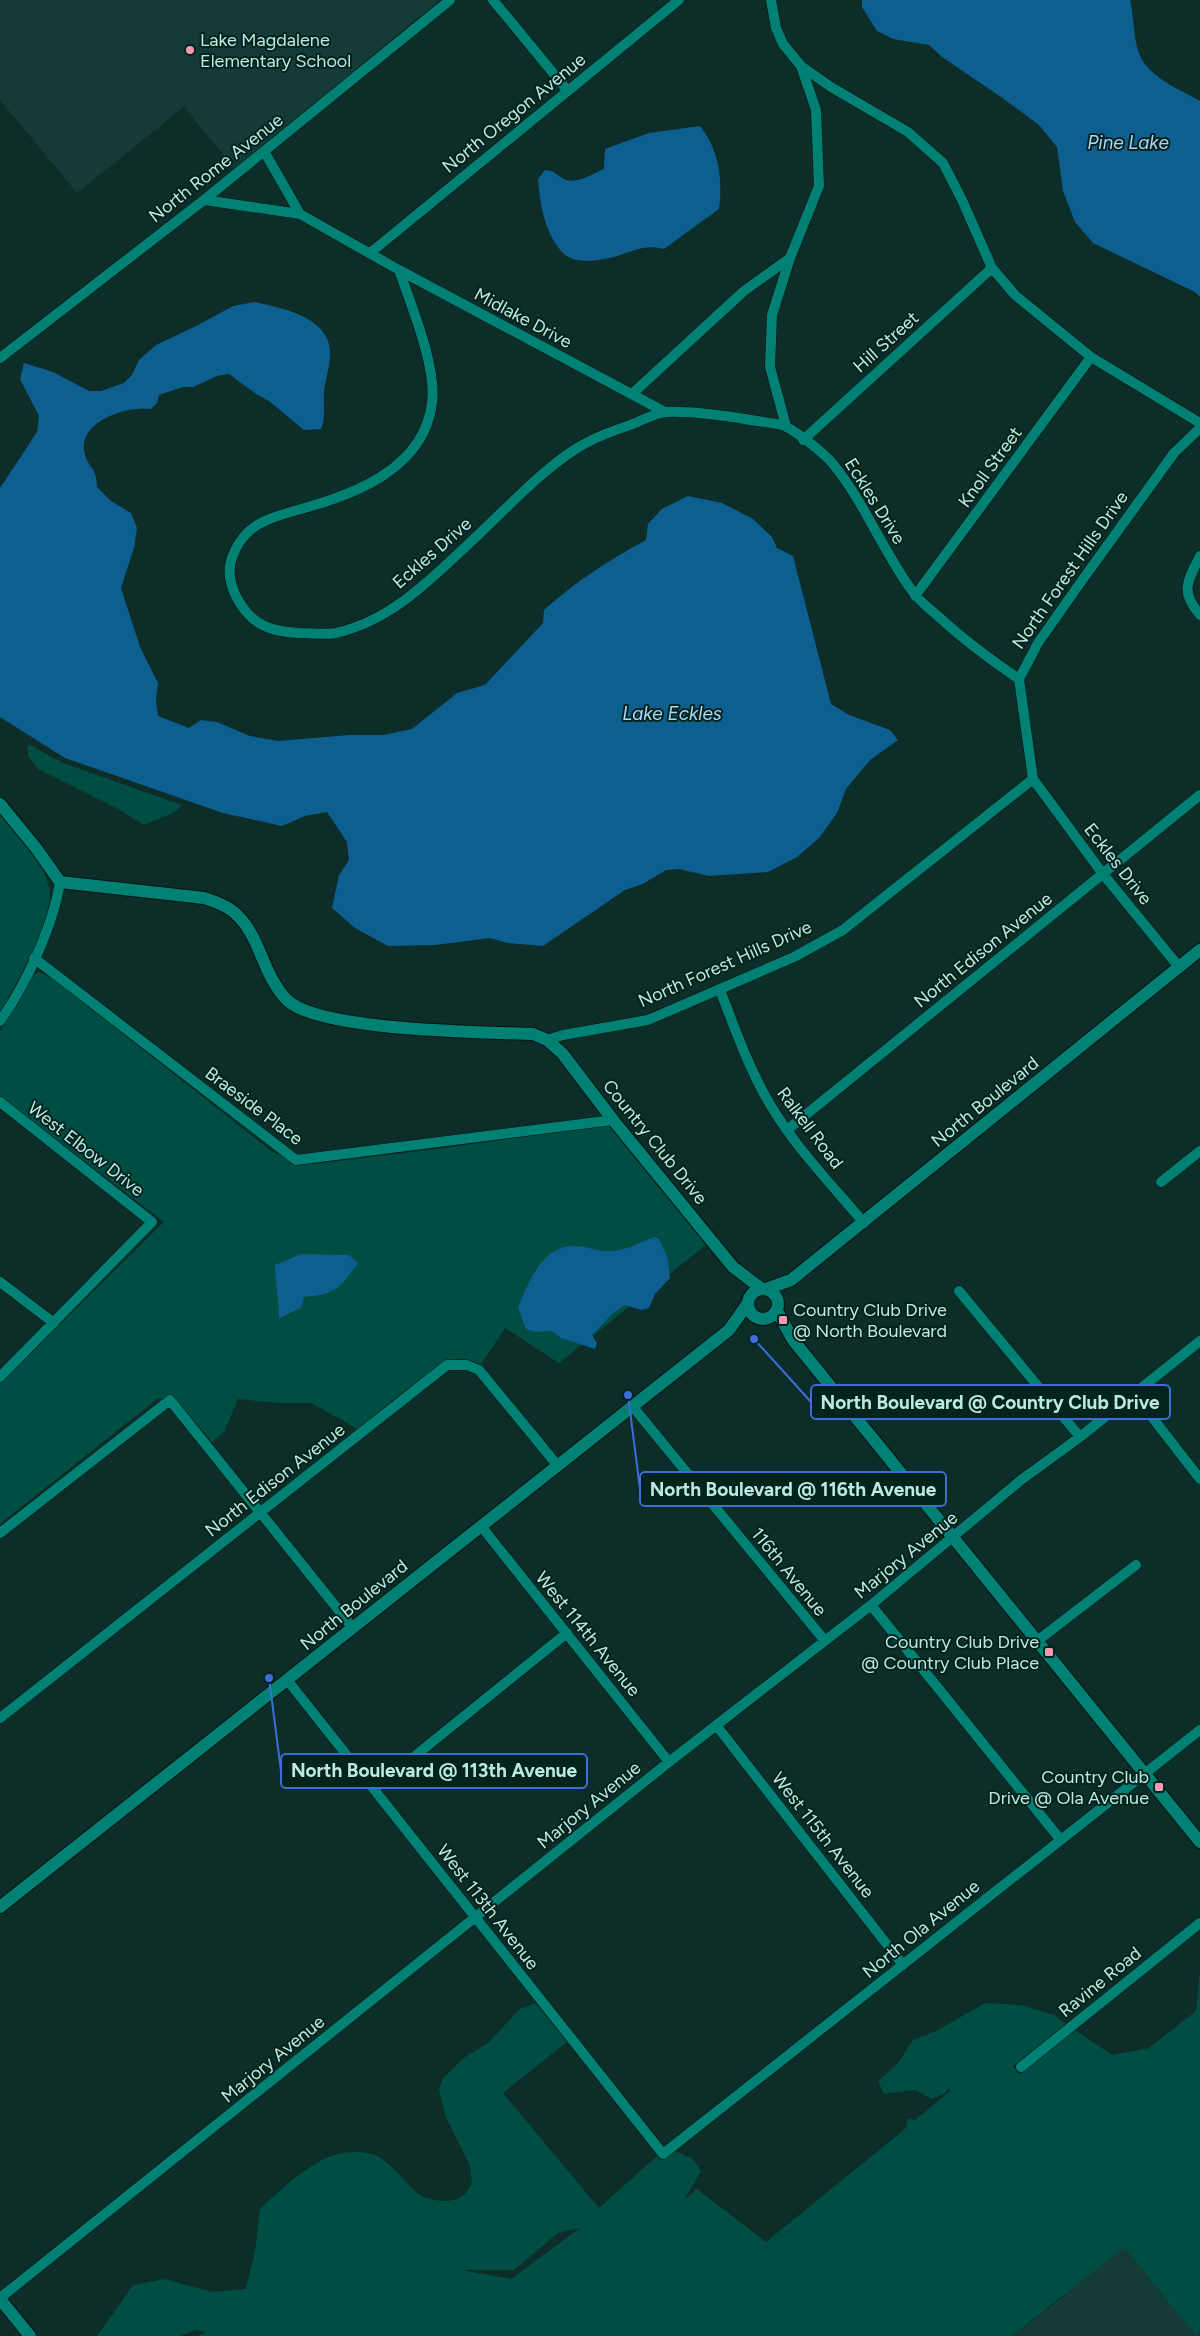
<svg xmlns="http://www.w3.org/2000/svg" width="1200" height="2336" viewBox="0 0 1200 2336" font-family="Figtree,sans-serif">
<style>
.built{fill:#153b36}
.green{fill:#004d44;fill-rule:evenodd}
.water{fill:#0d5f90}
.lines{fill:none;stroke-linecap:round;stroke-linejoin:round}
.minor-casing{stroke:#061311;stroke-width:11}
.tertiary-casing{stroke:#061311;stroke-width:14}
.minor{stroke:#008174;stroke-width:10}
.tertiary{stroke:#008174;stroke-width:12}
.poi-dot{fill:#f19ab2;stroke:#03231f;stroke-width:2}
.labels{text-anchor:middle;dominant-baseline:central;stroke-width:4;stroke-linejoin:round;paint-order:stroke}
.poi-label{font-size:18px;fill:#bceae1;stroke:#03231f;text-anchor:start}
.street-label{font-size:18px;fill:#bceae1;stroke:#03231f}
.water-label{font-size:19px;font-style:italic;fill:#add7f9;stroke:#03231f}
.leader{fill:none;stroke:#3d6dda;stroke-width:2}
.callout-dot{fill:#3d6dda;stroke:#03231f;stroke-width:2}
.callout{fill:#03231f;stroke:#3d6dda;stroke-width:2}
.callout-label{font-size:19px;text-anchor:middle;font-weight:bold;fill:#bceae1}
</style>
<rect width="100%" height="100%" fill="#0d2d28"/>
<path class="built" d="M0 0H440L235 169 184 107 77 193 0 100Z
M1126 2244 1200 2271V2336H1012L1064 2296 1093 2255Z"/>
<path class="green" d="M28 744 63 763 182 805 175 812 144 825 118 809 38 769 28 756Z
M0 811C12 826 29 842 38 859 43 870 50 884 50 896 49 928 17 983 0 1012Z
M39 972 54 979 271 1151C286 1158 297 1163 314 1164L437 1149 608 1125 613 1128 707 1244 559 1363 505 1328 481 1364C475 1362 468 1359 462 1359 440 1358 378 1413 358 1429L311 1403H277L238 1399 224 1432 212 1442 174 1397 157 1399 0 1524V1383L164 1222 0 1096V1031L32 976Z
M1200 1972V2330L1195 2334 1124 2247 1012 2336H199L206 2332 196 2330 180 2336H97L133 2285 165 2279 212 2292 246 2289 255 2251 260 2209C279 2191 312 2160 338 2154 348 2151 370 2151 379 2157 394 2166 403 2180 415 2191 426 2201 450 2205 462 2196 466 2193 469 2188 472 2184L470 2166 445 2115 439 2089 443 2078 465 2057 488 2043 520 2009 535 2003 567 2042 503 2093 599 2208 657 2156 662 2161 675 2151 693 2159 701 2171 684 2200 676 2207 697 2189 766 2242 906 2128 908 2118 915 2120 950 2091 949 2088 945 2093 932 2099 915 2090 884 2094 878 2081 898 2063 913 2040 936 2031 985 2003 1021 2005 1054 2015 1066 2024 1013 2066 1019 2074 1075 2030 1112 2055 1149 2048 1196 2011ZM580 2228 511 2279 462 2270H514L558 2233Z"/>
<path class="water" d="M862 0H1130C1134 17 1133 34 1138 50 1145 76 1179 89 1200 101V297L1195 292 1093 243 1075 222 1063 191 1057 147 1039 125 1004 99 942 57 929 45 893 39 877 31 862 7Z
M700 126C719 149 723 180 719 209L664 249C643 243 629 254 609 258 596 261 575 264 564 254 545 235 540 205 538 179L545 170C554 171 555 173 562 178 575 186 592 174 604 169L605 149 649 133Z
M255 302C281 308 326 316 330 349 331 363 326 377 324 391 323 405 326 416 321 429L304 430 269 401 256 394 229 374 217 376 193 387H183L159 395 157 403 151 409C127 405 75 422 85 455 90 470 97 468 97 487L111 501 131 513 137 528 134 548 121 588 140 647 158 683 156 700 158 716 189 728 201 720 217 722 250 736 278 741 349 735H383L412 729 457 693 485 685 543 623 544 610C575 582 609 560 646 540L648 524 662 509 688 496 722 503 753 519 772 537 777 548 793 556 831 704 849 715 890 730 898 740 870 760 846 789 837 813 819 838 797 857 768 872 709 876 679 869 666 870 643 884 625 890 543 946 508 943 490 938 435 945 388 946 355 928 332 908 339 875 349 860 347 842 327 812 305 816 282 826 223 813 65 758 0 717V488L37 432 39 416 20 379 24 363 53 372 89 391H101L124 383 132 375 139 360 156 345 198 325 233 306Z
M654 1237 659 1239 667 1256 670 1278 655 1294 649 1308 641 1310 625 1305 612 1314 592 1335 597 1343 595 1349 561 1338 552 1331 535 1332 526 1329 518 1307C529 1282 542 1245 575 1246 588 1246 600 1253 613 1251 627 1250 641 1242 654 1237Z
M301 1254 349 1255 358 1263C340 1288 337 1294 304 1297L301 1308 279 1318C279 1300 275 1283 275 1265Z"/>
<g class="lines">
<g class="minor-casing">
<path id="minor" d="M493 0 567 90
M771 0 776 28 783 44 801 66 831 87 908 132 943 163 962 200 992 268 1015 295 1091 357 1200 423
M264 151 300 214
M204 200 300 214 399 270 665 412
M370 253 679 0
M399 270C411 305 437 367 432 403 424 468 356 494 301 509 271 518 246 522 233 555 225 573 232 593 244 609 258 628 277 632 300 633 312 633 325 635 336 633 394 620 435 575 477 536 508 507 539 473 574 450 592 438 613 431 633 424 644 420 656 412 667 412 688 411 718 415 739 418 753 421 768 422 782 425 794 429 825 454 833 464 865 503 883 552 913 592 920 602 930 609 939 617 964 640 991 660 1019 679
M0 358 204 200 450 0
M632 394 744 291 790 258
M786 426 770 367 772 315 790 258 819 186 816 110 801 66
M803 440 992 268
M1200 556C1187 582 1180 591 1200 615
M915 596 1091 357
M1033 779 1103 874 1179 967
M34 958 296 1160 613 1120
M720 990C735 1029 749 1069 771 1106 796 1148 832 1185 864 1223
M0 1021C26 985 53 926 60 882
M547 1040 563 1035 648 1020 794 957 843 930 1033 779 1019 679 1038 643 1078 586 1174 453 1200 428
M0 1102 152 1222 0 1377
M787 1130 1200 795
M1161 1182 1200 1151
M0 1282 54 1323
M959 1291 1080 1437
M1134 1394 1200 1479
M633 1407 825 1641
M481 1526 669 1762
M0 1533 170 1400 353 1628
M871 1605 1060 1839
M1037 1641 1136 1565
M288 1681 663 2154 1200 1730
M0 1718 447 1365H467L479 1370 558 1466
M716 1725 903 1965
M374 1789 567 1633
M1021 2067 1200 1923
M0 2298 669 1762 871 1605 1021 1480 1080 1437 1200 1341"/>
</g>
<g class="tertiary-casing">
<path id="tertiary" d="M0 804 36 848 60 882 204 898C216 902 228 906 237 915 261 938 262 974 287 1000 318 1031 484 1032 533 1034L547 1040 562 1053 613 1120 733 1267 762 1289
M748 1304a15 15 0 1 1 30 0a15 15 0 1 1-30 0Z
M766 1289 791 1280 1200 950
M777 1311 793 1340 1200 1842
M0 1907 729 1330 748 1303
M0 2299 30 2336"/>
</g>
<use href="#minor" class="minor"/>
<use href="#tertiary" class="tertiary"/>
</g>
<g class="poi-dot">
<circle cx="190" cy="50" r="5"/>
<rect x="778" y="1315" width="10" height="10" rx="2.5"/>
<rect x="1044" y="1647" width="10" height="10" rx="2.5"/>
<rect x="1154" y="1782" width="10" height="10" rx="2.5"/>
</g>
<g class="labels">
<g class="poi-label">
<text x="200" y="40">Lake Magdalene<tspan x="200" dy="21">Elementary School</tspan></text>
<text x="793" y="1310">Country Club Drive<tspan x="793" dy="21">@ North Boulevard</tspan></text>
<text x="1039" y="1642" text-anchor="end">Country Club Drive<tspan x="1039" dy="21">@ Country Club Place</tspan></text>
<text x="1149" y="1777" text-anchor="end">Country Club<tspan x="1149" dy="21">Drive @ Ola Avenue</tspan></text>
</g>
<g class="street-label">
<text transform="translate(514 113) rotate(-39)">North Oregon Avenue</text>
<text transform="translate(216 168) rotate(-38)">North Rome Avenue</text>
<text transform="translate(523 318) rotate(28)">Midlake Drive</text>
<text transform="translate(886 342) rotate(-42)">Hill Street</text>
<text transform="translate(990 467) rotate(-54)">Knoll Street</text>
<text transform="translate(875 501) rotate(58)">Eckles Drive</text>
<text transform="translate(432 553) rotate(-41)">Eckles Drive</text>
<text transform="translate(1070 570) rotate(-55)">North Forest Hills Drive</text>
<text transform="translate(1118 864) rotate(52)">Eckles Drive</text>
<text transform="translate(983 950) rotate(-39)">North Edison Avenue</text>
<text transform="translate(725 964) rotate(-24)">North Forest Hills Drive</text>
<text transform="translate(985 1102) rotate(-39)">North Boulevard</text>
<text transform="translate(254 1106) rotate(37)">Braeside Place</text>
<text transform="translate(810 1128) rotate(53)">Ralkell Road</text>
<text transform="translate(655 1142) rotate(51)">Country Club Drive</text>
<text transform="translate(86 1149) rotate(38)">West Elbow Drive</text>
<text transform="translate(275 1480) rotate(-38)">North Edison Avenue</text>
<text transform="translate(906 1555) rotate(-39)">Marjory Avenue</text>
<text transform="translate(789 1572) rotate(51)">116th Avenue</text>
<text transform="translate(354 1605) rotate(-39)">North Boulevard</text>
<text transform="translate(588 1634) rotate(51)">West 114th Avenue</text>
<text transform="translate(589 1805) rotate(-39)">Marjory Avenue</text>
<text transform="translate(823 1835) rotate(52)">West 115th Avenue</text>
<text transform="translate(488 1907) rotate(52)">West 113th Avenue</text>
<text transform="translate(921 1929) rotate(-39)">North Ola Avenue</text>
<text transform="translate(1100 1982) rotate(-39)">Ravine Road</text>
<text transform="translate(273 2059) rotate(-39)">Marjory Avenue</text>
</g>
<g class="water-label">
<text x="1128" y="142">Pine Lake</text>
<text x="672" y="713">Lake Eckles</text>
</g>
</g>
<path class="leader" d="M754 1339L811 1402M628 1395L640 1489M269 1678L281 1771"/>
<g class="callout-dot">
<circle cx="754" cy="1339" r="5"/>
<circle cx="628" cy="1395" r="5"/>
<circle cx="269" cy="1678" r="5"/>
</g>
<g class="callout">
<rect x="811" y="1385" width="359" height="34" rx="5"/>
<rect x="640" y="1472" width="306" height="34" rx="5"/>
<rect x="281" y="1754" width="306" height="34" rx="5"/>
</g>
<g class="callout-label">
<text x="990" y="1409">North Boulevard @ Country Club Drive</text>
<text x="793" y="1496">North Boulevard @ 116th Avenue</text>
<text x="434" y="1777">North Boulevard @ 113th Avenue</text>
</g>
</svg>
